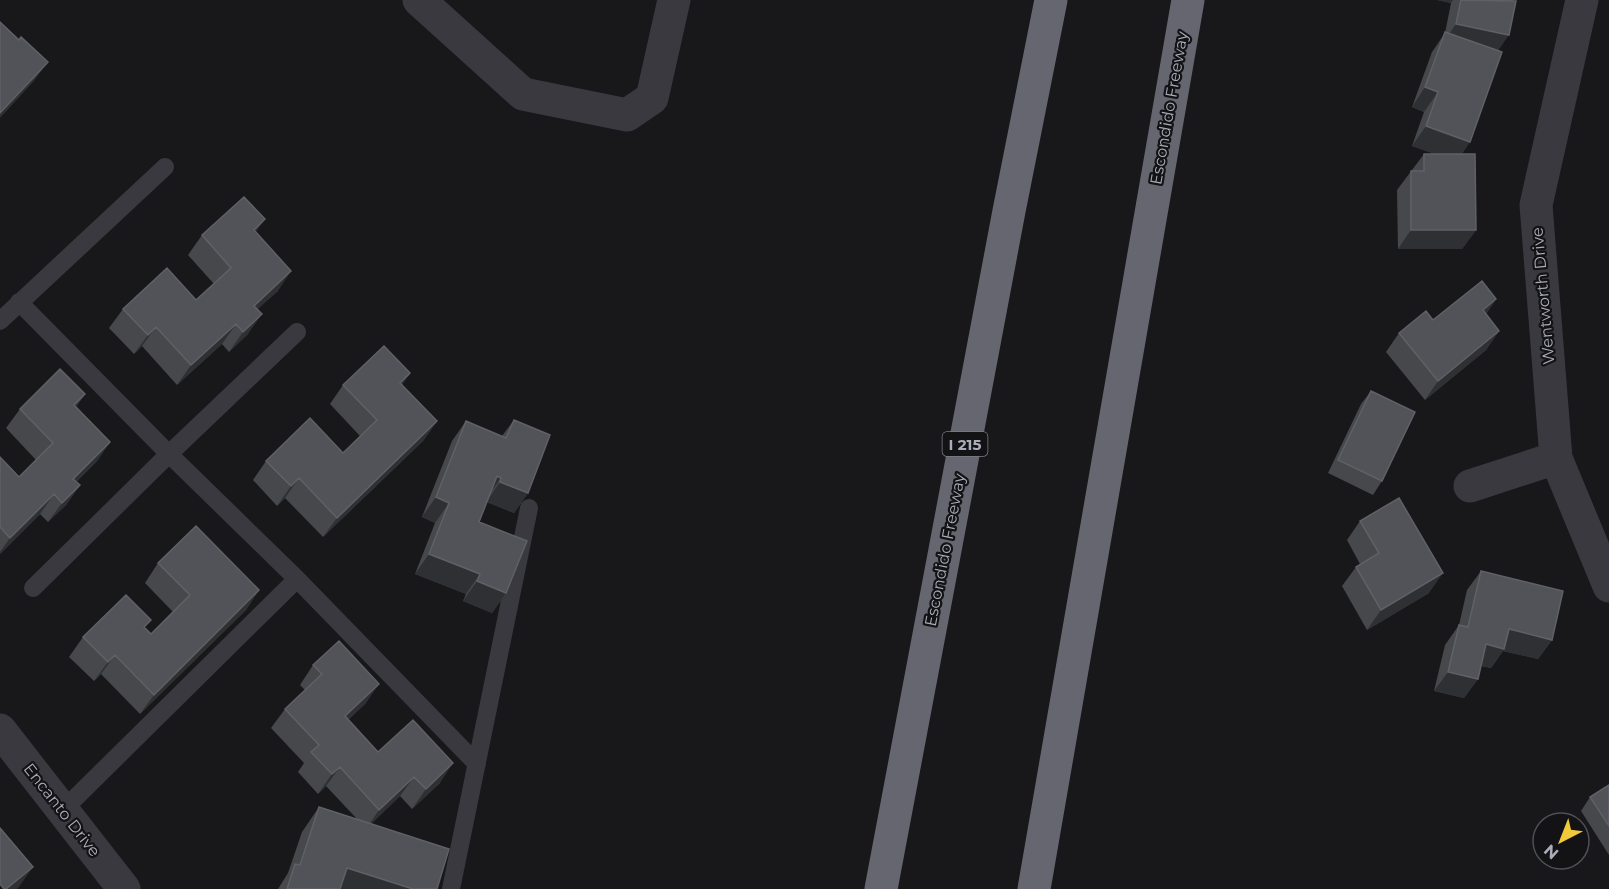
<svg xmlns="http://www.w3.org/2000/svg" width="1609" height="889" viewBox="0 0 1609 889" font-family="Montserrat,sans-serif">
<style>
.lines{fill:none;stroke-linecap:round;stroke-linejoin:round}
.lane{stroke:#39393f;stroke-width:18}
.street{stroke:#39393f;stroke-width:33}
.highway{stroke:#65666f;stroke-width:33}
.wall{fill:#46484c}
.shaded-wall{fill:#2f3033}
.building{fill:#515358;stroke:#5f6167;stroke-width:1.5}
.labels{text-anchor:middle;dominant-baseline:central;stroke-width:4.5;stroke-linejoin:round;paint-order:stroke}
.shield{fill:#131215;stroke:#7d7e88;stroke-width:1.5}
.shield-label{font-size:15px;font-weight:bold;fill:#aaadb9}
.street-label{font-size:16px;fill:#aaadb9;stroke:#131215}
</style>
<rect width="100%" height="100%" fill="#18171a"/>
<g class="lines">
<path class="lane" d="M19 302 169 454 297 579 477 764
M0 321 165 167
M33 588 169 454 297 332
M62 811 297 579
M451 889 529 508"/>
<path class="street" d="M419 0 523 94 627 115 652 98 674 0
M1582 0 1536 205 1556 458 1609 586
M1470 486 1556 458
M0 730 124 889"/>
<path class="highway" d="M881 889 1009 211 1051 0
M1034 889 1188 0"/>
</g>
<path class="wall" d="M1437 0H1513L1498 51 1462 154 1476 230 1462 249H1398L1397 190 1424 154H1435L1412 146 1424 112 1412 107 1432 52 1445 33 1451 3Z
M256 232 278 291 257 309 248 334 229 352 222 344 177 385 142 346 134 354 109 328 123 309 196 300 214 284 188 255 202 235Z
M1496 299 1486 314 1499 331 1486 350 1425 400 1386 352 1399 333 1433 320Z
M410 373 402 385 437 421 423 441 323 537 285 498 277 506 253 480 266 461 343 453 360 436 330 404 343 385Z
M1371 391 1382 481 1373 495 1328 473 1361 404Z
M85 394 76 407 110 442 97 461 76 482 80 485 66 505 48 522 40 514 0 554V457L19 477 36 460 6 428 20 409Z
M514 420 528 493 514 513 487 502 479 522 506 593 492 613 463 601 466 594 415 574 435 523 422 517 452 441 466 421 502 436Z
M1360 521 1429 593 1367 630 1342 586 1356 567 1360 564 1347 540Z
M158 563 259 590 246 610 140 714 101 674 94 681 69 657 83 637 151 634 173 612 145 583Z
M1481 571 1552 640 1538 659 1503 651 1491 668 1481 666 1478 679 1464 698 1434 691 1445 645 1459 625 1467 590Z
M313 665 366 703 348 720 378 752 440 783 412 809 400 796 371 824 437 889H278L288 873 302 832 319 807 357 819 326 786 318 794 298 772 304 763 271 728 285 709 305 690 300 685Z
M1609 785V855L1581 811 1590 797Z"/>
<path class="shaded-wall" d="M1437 0H1453L1451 3Z
M1456 24 1509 35 1495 55 1443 43Z
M48 62 34 81 0 118V113Z
M1425 87 1438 92 1424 112 1412 107Z
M1426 126 1470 142 1457 162 1412 146Z
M265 219 251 239 254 230Z
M1411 230H1476L1462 249H1398Z
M291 271 278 291 240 325 254 306Z
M1496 299 1483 319V310Z
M262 314 248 334 229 352 243 332Z
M236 324 222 344 177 385 191 365Z
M156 327 142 346 134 354 148 335Z
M1499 331 1486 350 1425 400 1438 381Z
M410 373 397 393 400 383Z
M85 394 71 414 74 405Z
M437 421 423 441 323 537 337 518Z
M110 442 97 461 60 498 73 479Z
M497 476 501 478 487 498Z
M299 478 285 498 277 506 291 486Z
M500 482 528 493 514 513 486 502Z
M80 485 66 505 48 522 62 503Z
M54 494 40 514 0 554V552L10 538Z
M436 497 449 503 435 523 422 517Z
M429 554 480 574 466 594 415 574Z
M1443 573 1429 593 1367 630 1381 610Z
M477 581 506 593 492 613 463 601Z
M259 590 246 610 140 714 154 695Z
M1509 629 1552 640 1538 659 1503 651 1491 668 1472 664 1486 644Z
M115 655 101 674 94 681 108 662Z
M1448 672 1478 679 1464 698 1434 691Z
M379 684 366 703 331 736 345 716Z
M453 763 440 783 412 809 426 789Z
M340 767 326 786 318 794 332 774Z
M414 777 400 796 366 829 379 810Z
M33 867 19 887 17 889H6Z
M347 868 413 889H332Z"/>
<path class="building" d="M1461 0 1516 1 1509 35 1456 24Z
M0 22 19 40 21 37 48 62 0 113Z
M1445 32 1502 52 1470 142 1426 126 1438 92 1425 87Z
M1424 154H1475L1476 230H1411V171H1424Z
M244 197 265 219 254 230 291 271 254 306 262 314 243 332 236 324 191 365 156 327 148 335 123 309 167 268 196 300 231 268 202 235Z
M1482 281 1496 299 1483 310 1499 331 1438 381 1399 333 1426 311 1433 320Z
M384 346 410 373 400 383 437 421 337 518 299 478 291 486 266 461 310 418 343 453 377 420 343 385Z
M60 369 85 394 74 405 110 442 73 479 80 485 62 503 54 494 10 538 0 527V457L19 477 53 443 20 409Z
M1371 391 1415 412 1382 481 1338 460Z
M514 420 550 435 528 493 500 482 501 478 497 476 479 522 527 541 506 593 477 581 480 574 429 554 449 503 436 497 466 421 506 438Z
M1399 498 1443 573 1381 610 1356 567 1379 553 1360 521Z
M196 526 259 590 154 695 115 655 108 662 83 637 126 595 151 620 144 627 151 634 190 595 158 563Z
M1481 571 1563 591 1552 640 1509 629 1504 649 1486 644 1478 679 1448 672 1459 625 1468 627Z
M339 641 379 684 345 716 378 752 413 720 453 763 426 789 414 777 379 810 340 767 332 774 311 752 319 745 285 709 322 674 313 665Z
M1609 785V826L1590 797Z
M319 807 449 849 437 889H413L347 868 340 889H287L295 864 300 865Z
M0 828 33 867 6 889H4L0 884Z"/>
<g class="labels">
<rect class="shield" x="942.5" y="432" width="45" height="24" rx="4.5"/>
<g class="shield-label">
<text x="965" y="444">I 215</text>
</g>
<g class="street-label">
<text transform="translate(1169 108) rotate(-80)">Escondido Freeway</text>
<text transform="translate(1543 296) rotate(-95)">Wentworth Drive</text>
<text transform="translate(945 550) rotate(-79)">Escondido Freeway</text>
<text transform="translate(62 810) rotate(52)">Encanto Drive</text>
</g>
</g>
<g transform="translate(1561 841) rotate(222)"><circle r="28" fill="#131215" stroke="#4f5057" stroke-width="1.5"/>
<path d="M0-4.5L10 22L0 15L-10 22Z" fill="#f0ca39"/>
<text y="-9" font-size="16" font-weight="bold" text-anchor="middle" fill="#aaadb9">N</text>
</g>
</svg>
